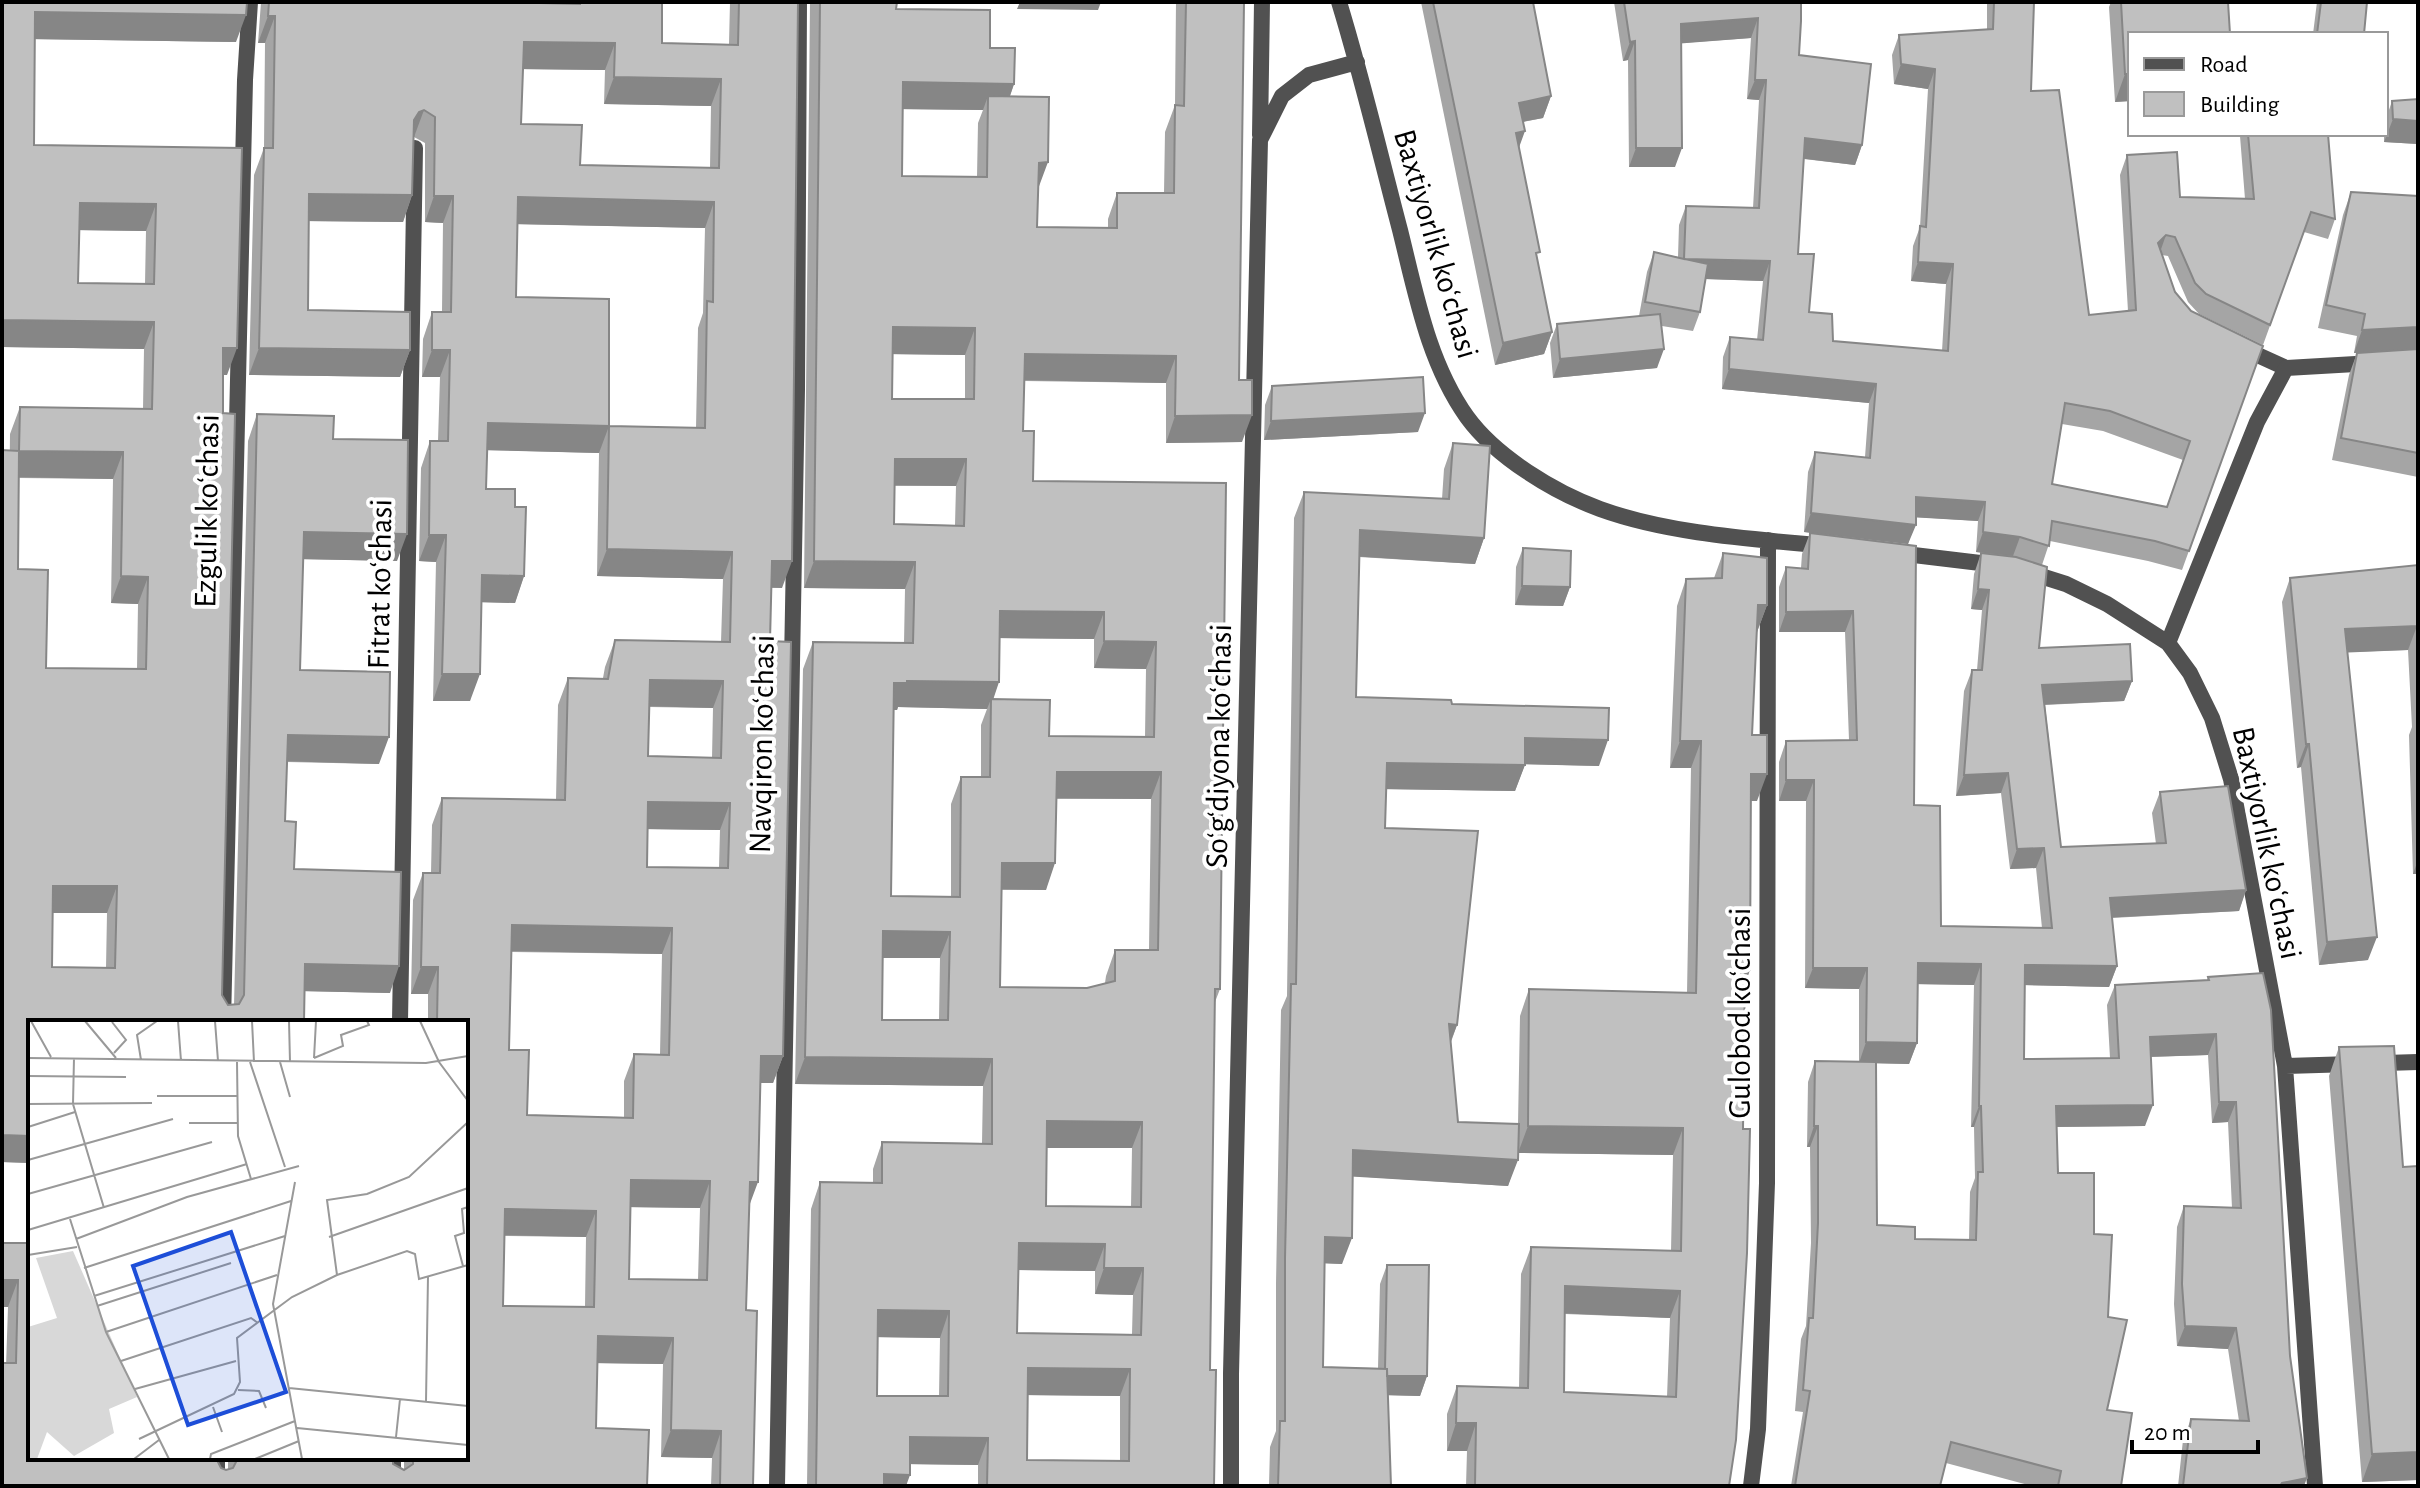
<svg xmlns="http://www.w3.org/2000/svg" width="2420" height="1488" viewBox="0 0 2420 1488" font-family="'Alegreya Sans',sans-serif">
<style>
.lines{fill:none;stroke-linecap:round;stroke-linejoin:round}
.service{stroke:#515151;stroke-width:16}
.minor{stroke:#515151;stroke-width:16}
.wall{fill:#a5a5a5;fill-rule:evenodd}
.shaded-wall{fill:#868686}
.building{fill:#c0c0c0;stroke:#868686;stroke-width:2;fill-rule:evenodd}
.labels{text-anchor:middle;dominant-baseline:central;stroke-width:8;stroke-linejoin:round;paint-order:stroke}
.street-label{font-size:32px;fill:#000;stroke:#fff}
.inset-road{fill:none;stroke:#999;stroke-width:2}
.view{fill:#1d4ed8;fill-opacity:0.15;stroke:#1d4ed8;stroke-width:4}
.inset-edge{fill:none;stroke:#000;stroke-width:4}
</style>
<rect width="100%" height="100%" fill="#fff"/>
<g class="lines">
<path class="service" d="M2240 347 2286 368"/>
<path class="minor" d="M1339 2C1362 77 1380 154 1400 230 1416 294 1428 362 1467 417 1496 457 1554 492 1600 509 1669 534 1753 539 1827 546
M1260 135 1262 2
M1897 553 1997 565
M2028 572 2066 584 2107 604 2168 643 2190 673 2212 718 2231 779 2285 1066 2315 1486
M2168 643 2257 422 2286 368 2373 363
M223 1022 245 80 250 2
M400 1022 415 148
M2285 1066 2418 1062
M217 1458V1486
M393 1486V1458
M777 1486 797 389 799 2
M1231 1486V1374L1260 140 1282 96 1309 75 1357 62
M1751 1486 1758 1429 1767 1183 1768 540"/>
</g>
<path class="wall" d="M2 2 236 42 35 39 34 145 242 148 227 375H223L222 995 228 1005H234L248 441 257 414 333 439 397 561 303 559 300 670 379 764 287 762 285 821 294 869 390 993 305 991 304 1022H30V1163L2 1162 10 434 20 407 143 409 144 349 2 347ZM79 230 146 231 145 284 78 283ZM19 478 113 479 111 603 138 604 137 669 46 668 18 569ZM53 913H107L106 968 52 967Z
M261 2H498L570 4V2H662V43L729 44 730 2H798L782 588H771L770 641 783 1056 773 1083H760L749 1207 746 1310 753 1486H711L712 1458 661 1457 663 1364 597 1363 596 1428 647 1486H2L8 1307H2V1243L216 1460 221 1468 228 1470V1458H393V1464L404 1470V1458H466V1022H428V994H411L413 900 423 873H431L432 825 442 798 556 800 558 705 568 678H603L605 667 615 640 721 642 723 579 597 576 599 453 487 450 486 489 515 507 524 576 515 603 481 602 470 701H433L436 562 419 561 421 468 430 441H438L440 377H422L423 339 432 312H442L443 223 425 222V143L414 137 412 195 403 222 309 221 308 310 410 350 400 377 249 375 254 175 264 148 265 43H258ZM523 69 605 70 604 104 711 106 710 168 580 165 521 124ZM518 224 705 228 703 313 698 328 696 428 609 426 516 297ZM649 707 713 708 712 758 648 756ZM648 829 720 830 719 868 647 867ZM512 952 662 954 660 1055 634 1054 624 1081V1117L527 1115 509 1050ZM630 1207 700 1208 698 1280 629 1279ZM504 1236 586 1237 585 1307 503 1306Z
M810 2H897L896 9 990 48 1014 84 1010 96 1038 189 1037 227 1108 228V219L1117 193H1164L1165 132 1175 105 1176 2H1244L1239 380 1242 442 1166 443V383L1024 381 1023 431 1033 481 1226 483 1220 989 1215 1002 1210 1370 1214 1486H978V1465L910 1464 906 1486H807L811 1209 820 1182 873 1183V1169L882 1142 982 1143 983 1086 795 1084 803 669 813 642 904 643 905 589 804 588ZM903 109 983 110 978 123 977 177 902 176ZM892 354 965 355V399H892ZM894 486H956L955 525 894 524ZM1000 638 1094 639V668L1146 669 1145 737 1049 736 993 699ZM898 707 987 709 981 725V777H961L951 804V897L891 896 893 710H897ZM1056 799H1151L1149 950H1115L1106 976 1105 983 1087 988 1000 987 1002 890H1046ZM883 958H940L939 1020H882ZM1046 1148H1132L1131 1207 1046 1206ZM1019 1270 1095 1271V1294L1133 1295 1132 1334 1017 1333ZM877 1337 940 1338 939 1396H877ZM1028 1395 1120 1396V1461L1027 1460Z
M1421 2H1533L1551 96 1543 118 1523 122 1519 149 1537 259 1552 332 1544 354 1495 365Z
M1614 2H1801L1799 55 1862 145 1855 165 1804 159 1798 254 1809 312 1833 341 1942 351 1946 284 1911 281 1913 246 1920 227 1928 89 1894 84 1892 55 1899 35 1987 29V2H2034L2031 91 2089 315 2128 311 2120 175 2127 155 2180 197 2245 199 2240 136 2241 134H2248L2335 219 2328 239 2304 232 2263 345 2199 314 2188 302 2168 256 2162 255 2175 292 2191 311 2263 346 2182 570 2148 561 2050 541 2042 565 2039 648 2132 681 2124 701 2045 705 2061 847 2156 844 2152 813 2160 792 2246 890 2239 911 2112 918 2117 966 2109 987 2025 985 2024 1059 2110 1058 2107 1005 2115 985 2207 980 2208 977 2290 1356 2304 1486H2178L2183 1440 2191 1419 2239 1421 2228 1349 2177 1346 2174 1304 2177 1227 2184 1206 2232 1208 2228 1122 2212 1123 2208 1055 2151 1057 2145 1126 2057 1127 2058 1173 2094 1234 2108 1317 2107 1410 2121 1486H2032L1946 1463 1940 1486H1791L1803 1412 1795 1411 1801 1339 1806 1326 1811 1243 1810 1147H1807L1808 1082 1815 1061 1859 1062V989L1805 988 1806 801H1779V762L1786 741 1849 740 1845 632H1779V587L1786 567 1801 568 1802 554 1810 533 1916 546 1914 805 1941 926 2042 928 2036 868 2010 869 2001 793 1956 796 1964 691 1972 670H1977L1982 610 1971 609 1974 574 1981 553 2016 557 1976 552 1978 521 1916 517 1908 544 1804 532 1808 472 1815 452 1865 457 1869 403 1722 389 1723 357 1730 337 1757 340 1763 281 1705 279 1700 312 1693 331 1662 326 1657 368 1553 378 1550 343 1557 324 1639 316 1647 272 1654 252 1678 257 1679 225 1686 206 1753 208 1759 100 1747 99 1751 38 1681 43 1675 167H1629L1628 60 1623 61ZM2062 424 2103 431 2183 460 2167 507 2052 484ZM1917 984 1974 985 1971 1127H1974L1975 1178 1970 1192 1969 1240 1915 1239 1877 1225 1876 1063 1909 1064 1917 1043Z
M2111 2H2121L2130 34V101L2115 102 2109 7Z
M2317 2H2371L2367 4 2364 34H2313Z
M2418 99V144L2384 142V134H2386V119L2392 101Z
M2351 192 2418 196V477L2332 460 2349 375 2357 353H2354L2357 336 2318 328 2343 215Z
M1272 386 1418 432 1264 440 1265 405Z
M1453 443 1484 538 1475 564 1359 557 1356 697 1452 704 1599 766 1525 764 1515 791 1386 789 1385 828 1457 1025 1451 1042 1458 1122 1518 1124 1520 1016 1529 989 1687 993 1691 768H1670L1677 606 1686 579 1714 578 1723 553 1767 605 1757 632 1752 735 1757 801H1750V970L1745 983 1729 1486H1466L1467 1451H1447V1414L1457 1386 1519 1388 1521 1274 1531 1247 1671 1251 1673 1155 1518 1153 1508 1186 1352 1176 1342 1264 1324 1263 1323 1367 1378 1368 1380 1284 1387 1265 1427 1376 1420 1396 1388 1395 1391 1486H1269L1270 1447 1276 1431V1284L1281 1010 1287 996 1294 518 1304 492 1442 499 1444 469ZM1565 1314 1670 1318 1667 1397 1564 1392Z
M1523 548 1570 587 1563 606 1515 605 1516 567Z
M2418 565V874H2413L2409 735 2412 727 2408 650 2347 652 2368 960 2319 965 2301 767 2297 768 2282 602 2290 578Z
M2339 1047 2403 1167 2418 1480 2362 1482 2329 1076Z"/>
<path class="shaded-wall" d="M1020 2H1101L1098 10 1017 9Z
M35 12 246 15 236 42 25 39Z
M268 16H275L265 43H258Z
M1758 18 1751 38 1674 44 1681 24Z
M1635 41 1628 60 1623 61 1630 42Z
M524 42 615 43 605 70 514 69Z
M1901 64 1935 69 1928 89 1894 84Z
M2125 74H2130V101L2115 102Z
M614 77 721 79 711 106 604 104Z
M1755 80H1766L1759 100 1747 99Z
M903 82 1014 84 1005 110 988 96 983 110 893 109Z
M1551 96 1543 118 1511 124 1519 103Z
M424 110 414 137 409 139 414 120 419 112Z
M2393 119 2418 121V144L2384 142Z
M1525 131 1517 153 1516 133Z
M1805 138 1862 145 1855 165 1798 158Z
M1636 148H1682L1675 167H1629Z
M1048 162 1038 189 1039 163Z
M309 194 412 195 403 222 299 221Z
M434 196H453L443 223 425 222Z
M518 197 714 202 705 228 509 224Z
M80 203 156 204 146 231 70 230Z
M2166 235 2159 255 2158 243Z
M1685 259 1770 261 1763 281 1678 278Z
M1918 262 1953 264 1946 284 1911 281Z
M2 320 154 322 144 349 2 347Z
M893 327 975 328 965 355 883 354Z
M2418 327 2417 349 2354 353 2362 330Z
M1552 332 1544 354 1495 365 1503 343Z
M223 348H237L227 375H214Z
M259 348 410 350 400 377 249 375Z
M1664 349 1657 368 1553 378 1560 359Z
M432 350H450L440 377H422Z
M1025 354 1176 356 1166 383 1015 380Z
M1729 369 1876 384 1869 403 1722 389Z
M1425 413 1418 432 1264 440 1271 421Z
M1252 415 1242 442 1166 443 1175 416Z
M488 423 609 426 599 453 478 450Z
M19 451 123 452 113 479 9 477Z
M895 459H966L956 486 885 485Z
M1916 497 1985 502 1978 521 1909 517Z
M1811 513 1916 525 1908 544 1804 532Z
M1360 530 1484 538 1475 564 1350 556Z
M304 532 407 534 397 561 294 559Z
M1983 532 2020 537 2013 556 1976 552Z
M429 535H446L436 562 419 561Z
M607 549 732 552 723 579 597 576Z
M772 561H792L782 588 762 587Z
M814 561 915 562 905 589 804 588Z
M482 575 524 576 515 603 472 602Z
M121 576 148 577 138 604 111 603Z
M1522 586 1570 587 1563 606 1515 605Z
M1978 589 1989 590 1982 610 1971 609Z
M1758 605H1767L1757 632Z
M1000 611 1104 612 1094 639 990 638Z
M1853 611 1845 632H1779L1786 612Z
M2417 626 2408 650 2336 653 2345 629Z
M1104 641 1156 642 1146 669 1094 668Z
M442 674H480L470 701H433Z
M650 680 723 681 713 708 640 706Z
M907 681 999 682 991 706V699L987 709 898 707 897 710H884L894 683Z
M2132 681 2124 701 2035 705 2042 685Z
M288 735 389 737 379 764 278 761Z
M1525 738 1608 740 1599 766 1516 764Z
M1680 741H1701L1691 768H1670Z
M2306 744H2309L2301 767 2297 768Z
M1387 763 1525 765 1515 791 1377 789Z
M1057 772H1161L1151 799 1047 798Z
M2008 773 2001 793 1956 796 1964 775Z
M1751 774H1767L1757 801H1741Z
M1786 780H1814L1806 801H1779Z
M648 802 730 803 720 830 639 829Z
M2044 848 2036 868 2010 869 2017 849Z
M2418 860V874H2413Z
M1002 863H1055L1046 890 993 889Z
M53 886H117L107 913H43Z
M2246 890 2239 911 2102 918 2110 898Z
M512 925 672 928 662 954 502 951Z
M883 931 950 932 940 958H874Z
M2377 937 2368 960 2319 965 2327 942Z
M1918 963 1981 964 1974 985 1910 984Z
M305 964 399 966 390 993 296 991Z
M2025 965 2117 966 2109 987 2018 985Z
M421 967H438L428 994H411Z
M1813 968H1867L1859 989 1805 988Z
M1745 970H1750L1740 997Z
M1449 1024 1457 1025 1447 1051Z
M2216 1034 2208 1055 2143 1057 2150 1037Z
M1866 1042 1917 1043 1909 1064 1859 1063Z
M761 1056H783L773 1083H751Z
M805 1057 992 1059 983 1086 795 1084Z
M2219 1102H2236L2228 1122 2212 1123Z
M2153 1105 2145 1126 2049 1127 2056 1106Z
M1979 1106H1981L1974 1127H1971Z
M1047 1121 1142 1122 1132 1148H1037Z
M1528 1126 1683 1128 1673 1155 1518 1153Z
M1814 1126H1818L1810 1147H1807Z
M2 1135 30 1136V1163L2 1162Z
M1353 1150 1518 1160 1508 1186 1343 1176Z
M631 1180 710 1181 700 1208 621 1207Z
M750 1182H758L748 1209Z
M505 1209 596 1211 586 1237 495 1235Z
M1325 1237 1352 1238 1342 1264 1315 1263Z
M1019 1243 1105 1244 1095 1271 1010 1270Z
M1104 1268H1143L1133 1295 1095 1294Z
M2 1280H18L8 1307H2Z
M1565 1286 1680 1291 1670 1318 1555 1313Z
M878 1310 949 1311 940 1338 868 1337Z
M2185 1326 2236 1328 2228 1349 2177 1346Z
M598 1336 673 1338 663 1364 588 1363Z
M1028 1368 1130 1369 1120 1396 1018 1395Z
M1385 1376H1427L1420 1396 1378 1395Z
M1456 1423H1476L1467 1451H1447Z
M671 1430 721 1431 712 1458 661 1457Z
M910 1437 988 1438 978 1465 901 1464Z
M2418 1452V1480L2362 1482 2372 1454Z
M884 1474 910 1475 906 1486H880Z
M2307 1478 2304 1486H2280L2282 1483Z"/>
<path class="building" d="M2 2H247L246 15 35 12 34 145 242 148 237 348H223V413L235 414 222 995 228 1005 239 1004 244 995 257 414 334 416 333 439 408 440 407 534 304 532 300 670 390 672 389 737 288 735 285 821 296 822 294 869 401 872 399 966 305 964 304 1022H30V1136L2 1135V450L19 451 20 407 152 409 154 322 2 320ZM80 203 156 204 154 284 78 283ZM19 451 123 452 121 576 148 577 146 669 46 668 48 570 18 569ZM53 886H117L115 968 52 967Z
M269 2H498L580 4V2H662V43L738 45 739 2H798L792 561H772L770 641 791 642 783 1056H761L758 1182H750L746 1310 757 1311 753 1486H720L721 1431 671 1430 673 1338 598 1336 596 1428 649 1430 647 1486H2V1363H16L18 1280H2V1243H30V1458H216L221 1468 226 1470 233 1468 238 1458H393V1464L404 1470 413 1464V1458H466V1022H437L438 967H421L423 873H440L442 798 565 800 568 678 608 679 615 640 730 642 732 552 607 549 609 426 488 423 486 489H515V507H526L524 576 482 575 480 674H442L446 535H429L430 441H448L450 350H432V312H451L453 196H434L435 117 424 110 419 112 414 120 412 195 309 194 308 310 410 312V350L259 348 264 148H273L275 16H268ZM524 42 615 43 614 77 721 79 719 168 580 165 582 125 521 124ZM518 197 714 202 713 302 707 301 705 428 609 426V299L516 297ZM650 680 723 681 721 758 648 756ZM648 802 730 803 728 868 647 867ZM512 925 672 928 669 1055 634 1054 633 1118 527 1115 529 1050H509ZM631 1180 710 1181 707 1280 629 1279ZM505 1209 596 1211 594 1307 503 1306Z
M820 2H897L896 9 990 10V48H1015L1014 84 903 82 902 176 987 177 988 96 1049 97 1048 162 1039 163 1037 227 1117 228V193H1174L1175 105 1184 106 1186 2H1244L1239 380H1252V415L1175 416 1176 356 1025 354 1023 431H1034L1033 481 1226 483 1220 989H1215L1210 1370H1216L1214 1486H987L988 1438 910 1437V1475L884 1474V1486H816L820 1182 882 1183V1142L992 1144V1059L805 1057 813 642 913 643 915 562 814 561ZM893 327 975 328 974 399H892ZM895 459H966L964 526 894 524ZM1000 611 1104 612V641L1156 642 1154 737 1049 736 1050 700 991 699 990 777H961L960 897 891 896 894 683H907V681L999 682ZM1057 772H1161L1158 950H1115V981L1087 988 1000 987 1002 863H1055ZM883 931 950 932 948 1020H882ZM1047 1121 1142 1122 1141 1207 1046 1206ZM1019 1243 1105 1244 1104 1268H1143L1141 1335 1017 1333ZM878 1310 949 1311 948 1396H877ZM1028 1368 1130 1369 1129 1461 1027 1460Z
M1433 2H1533L1551 96 1519 103 1525 131 1516 133 1540 252 1536 253 1552 332 1503 343Z
M1624 2H1801V21L1799 55 1871 64 1862 145 1805 138 1798 254H1814L1809 312 1832 314 1833 341 1948 351 1953 264 1918 262 1920 226 1926 227 1935 69 1901 64 1899 35 1993 29 1994 2H2034L2031 91 2059 90 2089 315 2136 310 2127 155 2177 152 2180 197 2254 199 2248 134H2328L2335 219 2311 212 2270 325 2206 294 2195 283 2175 237 2166 235 2158 243 2175 292 2191 311 2263 346 2189 551 2155 541 2052 521 2049 546 2020 537 1983 532 1985 502 1916 497V525L1811 513 1815 452 1870 458 1876 384 1729 369 1730 337 1763 340 1770 261 1685 259 1708 264 1700 312 1645 302 1654 252 1684 259 1686 206 1759 208 1766 80H1755L1758 18 1681 24 1682 148H1636L1635 41 1630 42ZM2065 403 2110 411 2190 441 2167 507 2052 484Z
M2121 2H2228L2230 34H2130V74H2125Z
M2321 2H2367L2364 34H2317Z
M2418 99V121L2393 119 2392 101Z
M2351 192 2418 196V327L2362 330 2365 314 2326 305Z
M1660 314 1664 349 1560 359 1557 324Z
M2418 349V453L2341 438 2357 353Z
M1423 377 1425 413 1271 421 1272 386Z
M1453 443 1490 446 1484 538 1360 530 1356 697 1451 700 1452 704 1609 708 1608 740 1525 738V765L1387 763 1385 828 1478 831 1457 1025 1449 1024 1458 1122 1519 1124 1518 1160 1353 1150 1352 1238 1325 1237 1323 1367 1387 1369 1391 1486H1278L1280 1421H1285V1258L1291 984H1296L1304 492 1449 499Z
M1810 533 1916 546 1914 805 1940 806 1941 926 2052 928 2044 848 2017 849 2008 773 1964 775 1972 670H1982L1989 590 1978 589 1981 553 2016 557 2047 567 2039 648 2130 644 2132 681 2042 685 2061 847 2166 843 2160 792 2228 786 2246 890 2110 898 2117 966 2025 965 2024 1059 2119 1058 2115 985 2209 980 2208 977 2263 973 2271 1010 2290 1356 2307 1478 2282 1483 2280 1486H2183L2191 1419 2249 1421 2236 1328 2185 1326 2182 1284 2184 1206 2241 1208 2236 1102H2219L2216 1034 2150 1037 2153 1105 2056 1106 2058 1173H2094V1234L2112 1235 2108 1317 2127 1320 2107 1410 2132 1413 2121 1486H2058L2061 1471 1951 1442 1940 1486H1795L1810 1391 1803 1390 1809 1318H1813L1818 1223V1126H1814L1815 1061 1876 1062 1877 1225 1915 1227V1239L1976 1240 1978 1172H1983L1981 1106H1979L1981 964 1918 963 1917 1043 1866 1042 1867 968H1813L1814 780H1786V741L1857 740 1853 611 1786 612V567L1808 569Z
M1523 548 1571 551 1570 587 1522 586Z
M1723 553 1767 558V605H1758L1752 735H1767V774H1751L1750 970H1745L1743 1129H1750L1747 1253 1736 1440 1729 1486H1475L1476 1423H1456L1457 1386 1528 1388 1531 1247 1681 1251 1683 1128 1528 1126 1529 989 1696 993 1701 741H1680L1686 579 1722 578ZM1565 1286 1680 1291 1676 1397 1564 1392Z
M2418 565V654L2417 626 2345 629 2377 937 2327 942 2309 744H2306L2290 578Z
M2394 1046 2403 1167 2418 1166V1452L2372 1454 2339 1047Z
M1387 1265H1429L1427 1376H1387V1369H1385Z"/>
<g class="labels">
<g class="street-label">
<text transform="translate(1436 244) rotate(74)">Baxtiyorlik koʻchasi</text>
<text transform="translate(207 511) rotate(-89)">Ezgulik koʻchasi</text>
<text transform="translate(380 584) rotate(-89)">Fitrat koʻchasi</text>
<text transform="translate(762 744) rotate(-89)">Navqiron koʻchasi</text>
<text transform="translate(1219 746) rotate(-89)">Soʻgʻdiyona koʻchasi</text>
<text transform="translate(2267 843) rotate(78)">Baxtiyorlik koʻchasi</text>
<text transform="translate(1740 1013) rotate(-90)">Gulobod koʻchasi</text>
</g>
</g>
<g transform="translate(28 1020)">
<rect width="440" height="440" fill="#fff"/>
<path d="M45 231 109 377 81 389 86 413 46 436 19 412 9 439H0V307L29 298 8 238Z" fill="#d8d8d8"/>
<path class="inset-road" d="M3 1 23 37M57 1 88 38M150 1 153 41M187 1 190 41M224 1 226 42M261 1 262 42M392 1 411 42 440 81M84 2 98 20 86 33M0 38 398 43 440 36M46 38 45 84 76 188M286 38 315 26 313 15 341 5 339 1M286 38 288 1M113 40 109 15 129 1M209 42 210 116 223 159M222 42 257 147M252 42 262 77M0 56 98 57M129 76H210M0 84 124 83M161 103H210M0 107 47 92M0 140 145 99M267 162 245 284 274 439M0 174 184 122M42 199 78 312 141 439M0 210 219 144M301 217 440 168M48 219 159 177 271 146M0 235 49 227M435 246 427 216 436 213 434 189 440 187M56 248 263 181M309 255 299 180 339 174 381 157 440 102M66 276 257 216M69 286 203 243M78 312 249 255M93 341 223 298 230 303M261 368 440 386M107 369 208 341M210 370 231 371 238 388M398 381 400 256M185 387 194 412M269 408 440 425M368 417 372 379M111 419 206 374 212 362 209 318 264 277 309 255 379 231 387 234 391 259 440 245M106 439 131 420M182 439 183 434 267 401M227 439 271 421"/>
<path class="view" d="M203 212 258 372 160 405 105 246Z"/>
<rect width="440" height="440" class="inset-edge"/>
</g>
<rect width="2420" height="1488" fill="none" stroke="#000000" stroke-width="8"/>
<rect x="2128" y="32" width="260" height="104" fill="#ffffff" stroke="#999999" stroke-width="2"/>
<rect x="2144" y="58" width="40" height="12" fill="#515151" stroke="#999999" stroke-width="2"/>
<text x="2200" y="72" font-size="24" fill="#000000">Road</text>
<rect x="2144" y="92" width="40" height="24" fill="#c0c0c0" stroke="#999999" stroke-width="2"/>
<text x="2200" y="112" font-size="24" fill="#000000">Building</text>
<path d="M2132 1440v12h126v-12" fill="none" stroke="#000000" stroke-width="4"/>
<text x="2144" y="1440" font-size="24" fill="#000000" stroke="#ffffff" stroke-width="6" paint-order="stroke">20 m</text>
</svg>
